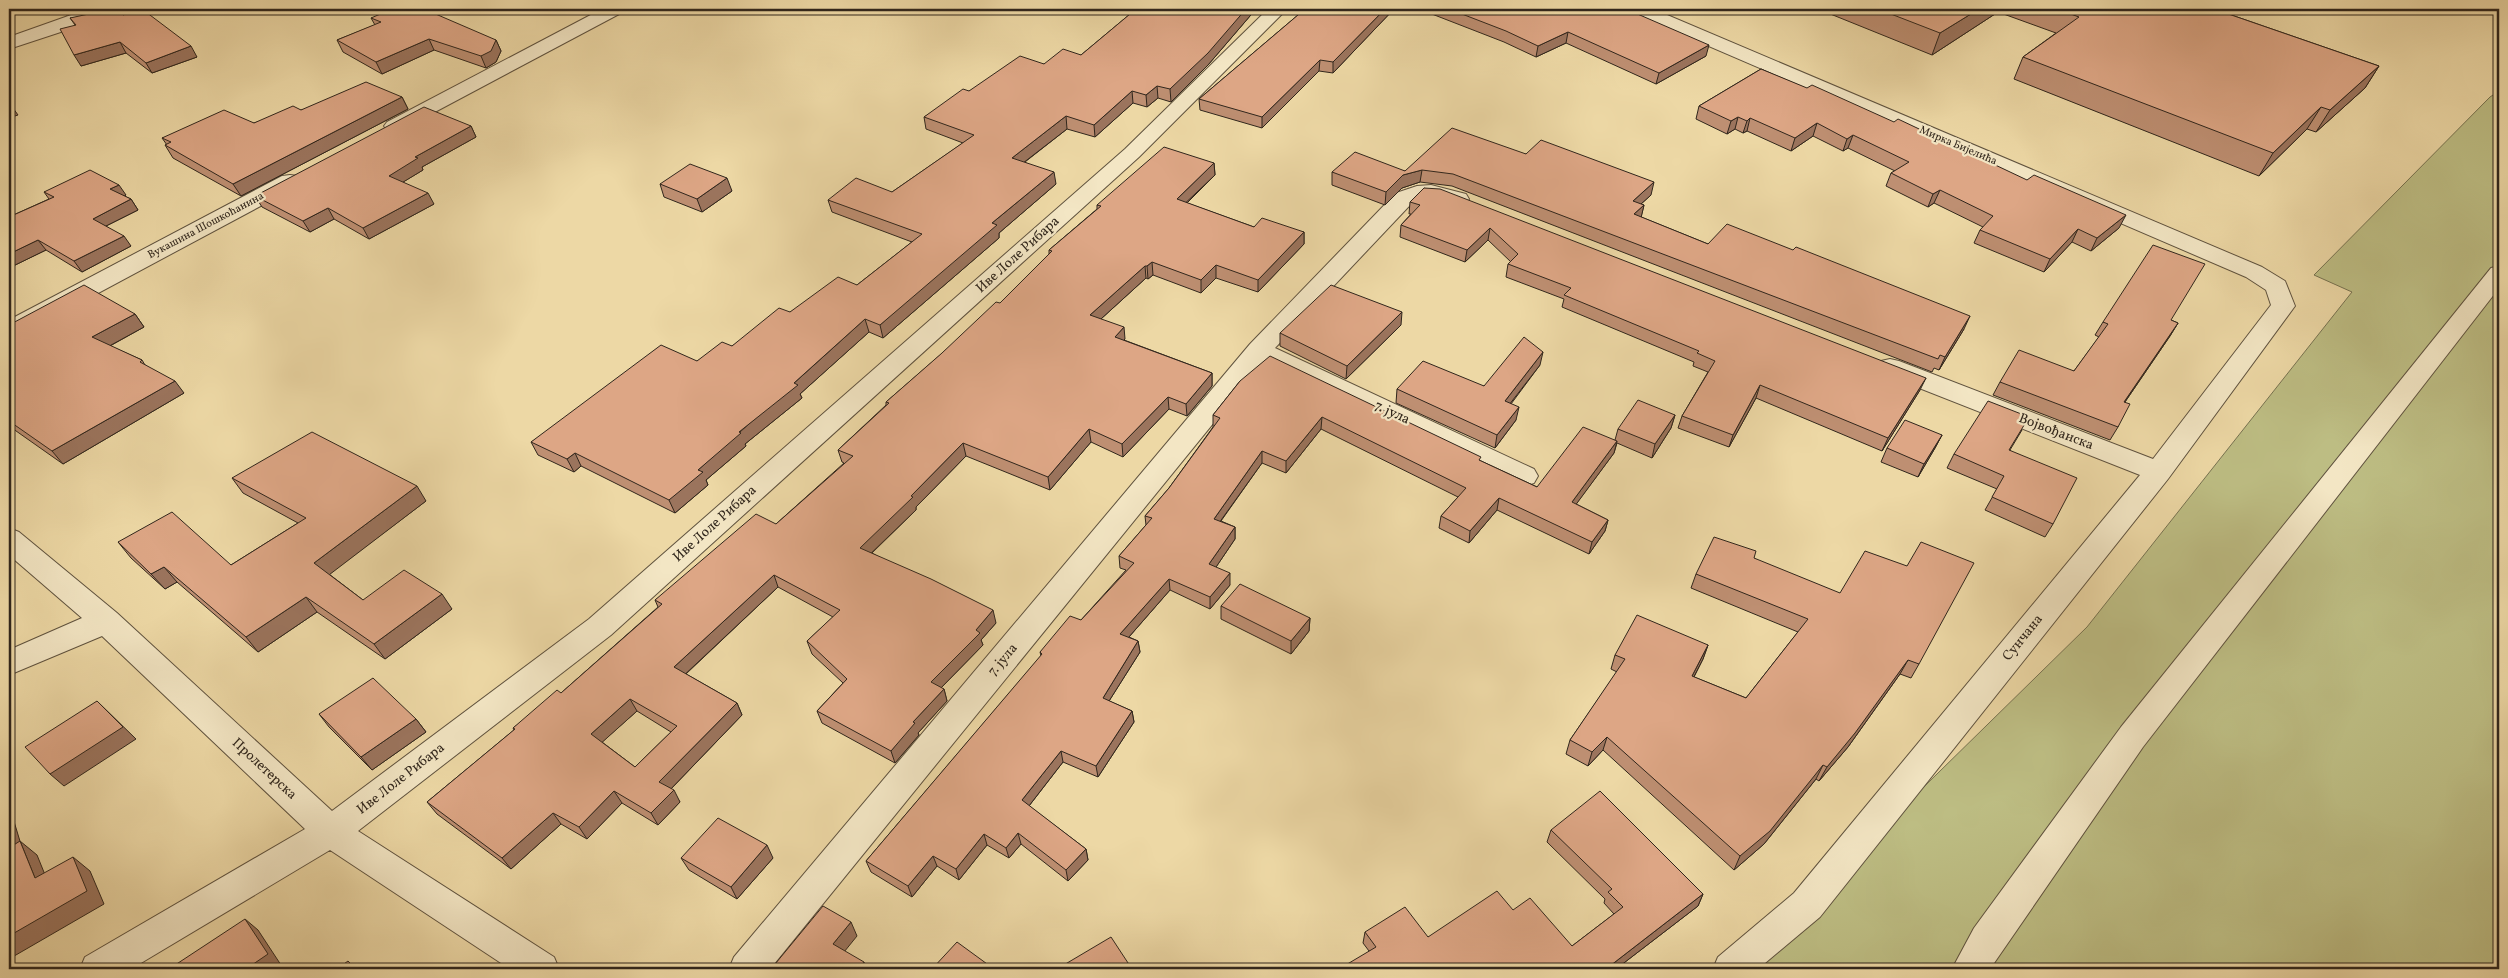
<svg xmlns="http://www.w3.org/2000/svg" width="2508" height="978" viewBox="0 0 2508 978" font-family="Vollkorn,serif">
<style>
.green{fill:#bdbd83;stroke:#767250}
.lines{fill:none;stroke-linecap:round;stroke-linejoin:round}
.minor-casing{stroke:#5f523e;stroke-width:2}
.minor{fill:#f3e6c4;fill-rule:evenodd}
.wall{fill:#be8f72;stroke:#30261c;fill-rule:evenodd}
.shaded-wall{fill:#9b745d;stroke:#30261c}
.building{fill:#dda685;stroke:#30261c;fill-rule:evenodd}
.labels{text-anchor:middle;dominant-baseline:central;stroke-width:4.5;stroke-linejoin:round;paint-order:stroke}
.far-street-label{font-size:11px;fill:#30261c;stroke:#f3e6c4}
.street-label{font-size:14px;fill:#30261c;stroke:#f3e6c4}
</style>
<rect width="100%" height="100%" fill="#edd8a5"/>
<filter id="stains"><feTurbulence type="fractalNoise" baseFrequency=".004" numOctaves="4"/><feColorMatrix values="0 0 0 0 .2 0 0 0 0 .09 0 0 0 0 .02 0 0 0 .5 -.17"/></filter>
<radialGradient id="worn" r=".72"><stop offset=".6" stop-color="#630" stop-opacity="0"/><stop offset="1" stop-color="#630" stop-opacity=".3"/></radialGradient>
<path class="green" d="M2499 91V969H1738L2087 627 2352 292 2314 275 2490 97Z"/>
<g class="lines">
<g class="minor-casing">
<path id="minor" d="M88 9H142L139 13 82 25 9 49V37Z
M602 9H624L621 13 401 130 394 132 387 130 384 126 387 122Z
M1268 9H1287L1139 157 611 635 358 831 554 957 559 969H510L330 850 131 969H80L85 957 305 829 102 636 9 675V650L82 618 9 555V528L19 532 117 613 332 811 589 619 1125 149Z
M1629 9H1653L2262 267 2285 281 2295 306 2168 479 1820 917 1758 969H1713L1718 957 1794 893 2140 475 1881 373 1877 367 1881 361 1890 359 1899 361 2153 459 2271 305 2266 290 2246 277 1632 13Z
M290 175 298 176 301 181 298 186 18 336 9 338V320L282 176Z
M1431 185 1466 194 1469 199 1466 204C1446 208 1431 192 1412 203L1275 348 1534 469 1538 476 1534 483 1524 486 1514 483 1263 362 770 969H729L734 957 1250 344 1396 193 1417 186Z
M2499 266V288L2143 747 1990 969H1952L1974 928 2121 727 2491 268Z"/>
</g>
<use href="#minor" class="minor"/>
</g>
<path class="wall" d="M1136 9H1256L1208 65 1171 102 1158 98 1147 107 1133 103 1095 137 1067 129 1025 162 1056 184 999 233V238L883 338 869 332 800 394 802 398 745 444 746 446 706 480 708 485 675 513 581 466 574 472 538 455 531 442 697 361 732 346 790 312 857 285 912 242 832 212 828 200 892 192 963 143 926 129 924 117 969 91 1044 64 1081 55Z
M1305 9H1394L1333 73 1319 71 1262 128 1200 110 1199 99Z
M1419 9H1626L1706 56 1656 84 1566 43 1536 57 1504 42Z
M1818 9H2214L2379 66 2365 88 2316 132 2307 129 2259 176 2014 79 2023 57 2056 33 1998 12 1932 55Z
M123 15 197 57 152 73 126 53 81 66 75 25 70 18Z
M371 18 496 40 501 51 496 62 486 68 434 50 382 74 343 52 337 40 375 25Z
M1761 69 2119 228 2091 251 2072 242 2044 272 1974 243 1980 230 1983 227 1934 203 1928 207 1886 186 1891 173 1895 171 1848 148 1843 151 1813 136 1791 151 1747 131 1743 133 1735 129 1727 134 1696 119 1699 106Z
M402 97 408 109 241 196 173 158 165 145H167L162 138 254 123 301 110Z
M471 126 476 137 422 167 423 170 403 182 434 204 369 239 334 219 310 232 262 207 255 196Z
M1526 154 1651 195 1641 204 1644 205 1641 217 1708 244 1964 329 1939 370 1934 368 1932 372 1452 186 1420 182 1402 188 1385 205 1332 185V172L1405 171Z
M1214 163 1215 175 1187 203 1254 227 1304 232V244L1258 292 1216 278 1201 293 1153 275 1148 279 1146 278 1101 319 1125 339 1124 340 1212 373V386L1187 416 1169 409 1123 457 1091 442 1050 490 966 456 916 507V510L872 553 996 623 981 640 983 645 941 688 944 689 947 701 918 733 919 735 895 763 822 723 817 711 843 683 812 654 807 641 833 617 778 587 686 674 737 703 742 715 671 789 680 802 658 825 622 803 587 839 561 824 511 869 437 814 427 802 514 730 513 728 561 693 658 607 655 600 776 524 844 463 842 462 838 450 886 405V402L1000 303 1049 254V250L1097 209V205ZM637 711 671 732 635 767 602 742Z
M660 184 732 191 702 212 664 197Z
M1424 188 1920 390 1882 451 1756 398 1729 447 1678 428 1682 416 1708 372 1693 366 1694 362 1562 307 1564 299 1506 277 1508 264 1511 262 1488 240 1465 262 1400 237 1401 225 1411 214H1409L1410 202Z
M44 192 126 195 124 196 131 199 138 210 106 226 131 246 82 272 46 250 9 268V217L49 199Z
M135 314 144 327 110 346 142 360 145 365 184 393 63 464 9 426V325Z
M2171 320 2178 323 2170 336 2125 402 2118 427 2110 440 1993 395 2000 382 2074 371 2099 337 2095 335 2103 322Z
M1401 325 1346 379 1280 346V333Z
M1540 365 1511 404 1516 420 1495 448 1396 403 1397 389 1484 386Z
M1240 381 1481 461 1537 487 1615 440 1618 429 1675 415 1671 428 1652 458 1617 443 1614 453 1576 504 1608 520 1605 531 1589 554 1497 510 1469 543 1439 528 1441 516 1458 497 1321 429 1286 473 1262 463 1221 521 1235 527V539L1216 567 1230 585 1210 609 1170 590 1129 637 1138 641 1140 652 1109 701 1132 711 1134 722 1098 777 1063 762 1029 806 1086 849 1088 860 1068 881 1021 844 1009 858 987 845 959 880 937 866 912 897 871 872 866 861 1041 656 1040 652 1081 620 1126 570 1120 568 1119 556 1146 525 1145 516 1169 488 1213 427V415Z
M2022 430 2010 450 2053 524 2045 537 1985 510 1997 489 1947 468 1954 454Z
M1942 435 1935 448 1918 477 1881 462 1887 448Z
M232 478 426 501 329 574 363 600 452 609 385 659 317 612 258 652 177 582 165 589 131 558 118 542 231 565 298 523 243 493Z
M1754 558 1919 664 1911 678 1900 674 1848 747 1819 781 1816 779 1764 844 1734 870 1603 750 1588 766 1566 754 1570 740 1617 672 1611 669 1615 655 1708 645 1703 659 1694 677 1746 698 1798 632 1691 588 1696 574Z
M1221 606 1310 618 1309 631 1291 654 1221 619Z
M319 714 416 719 426 732 372 770 329 727Z
M1551 830 1703 894 1698 906 1616 969 1369 951 1363 943 1365 932 1428 937 1513 910 1572 946 1614 914 1604 903 1605 899 1547 842Z
M681 858H773L737 899 689 870Z"/>
<path class="shaded-wall" d="M62 9H83L66 15Z
M1246 9H1256L1208 65 1171 102 1170 89Z
M1385 9H1394L1333 73V62Z
M1979 9H2000L1998 12 1932 55 1940 33Z
M1568 32 1566 43 1536 57 1538 46Z
M429 39 434 50 382 74 376 62Z
M496 40 501 51 496 62 486 68 481 56Z
M120 42 126 53 81 66 74 55Z
M1709 45 1706 56 1656 84 1659 73Z
M191 46 197 57 152 73 146 63Z
M1320 60 1319 71 1262 128V117Z
M2379 66 2365 88 2316 132 2330 110Z
M1157 86 1158 98 1147 107 1146 95Z
M1132 91 1133 103 1095 137 1094 125Z
M402 97 408 109 241 196 233 184Z
M9 100 14 108H13L18 115 9 118Z
M2321 107 2307 129 2259 176 2273 153Z
M1066 116 1067 129 1014 170 1012 158Z
M1738 117 1735 129 1727 134 1731 121Z
M1750 118 1747 131 1743 133 1747 121Z
M1817 123 1813 136 1791 151 1795 138Z
M471 126 476 137 422 167 423 170 395 187 389 176 415 157Z
M1853 135 1848 148 1843 151 1847 139Z
M1214 163 1215 175 1177 211V199Z
M1422 170 1420 182 1402 188 1385 205 1386 192 1403 175Z
M1054 172 1056 184 999 233V238L883 338 880 325 992 223Z
M727 178 732 191 702 212 697 199Z
M1654 182 1651 195 1630 214 1633 201Z
M119 185 126 195 117 200 110 189Z
M1940 190 1934 203 1928 207 1933 194Z
M428 193 434 204 369 239 363 228Z
M131 199 138 210 100 229 93 219Z
M1644 205 1641 218 1634 214Z
M328 208 334 219 310 232 303 221Z
M2126 215 2119 228 2091 251 2097 238Z
M1490 228 1488 240 1465 262 1467 250Z
M2078 229 2072 242 2044 272 2050 259Z
M1304 232V244L1258 292V280Z
M124 236 131 246 82 272 74 261Z
M38 240 46 250 9 268V254Z
M1152 262 1153 275 1148 279 1147 266Z
M1216 265V278L1201 293V280Z
M1145 266 1146 278 1091 328 1090 315Z
M1402 312 1401 325 1346 379 1347 366Z
M135 314 144 327 102 350 92 337Z
M1970 316 1964 329 1939 370 1945 357Z
M865 319 869 332 800 394 802 398 745 444 746 446 706 480 708 485 675 513 669 500 698 470Z
M2178 323 2170 336 2116 415 2124 402Z
M1124 327 1125 339 1116 349 1115 337Z
M1543 352 1540 365 1502 414 1505 401Z
M1212 373V386L1187 416 1186 404Z
M1926 378 1920 390 1882 451 1888 438Z
M175 381 184 393 63 464 52 451Z
M1760 385 1756 398 1729 447 1733 435Z
M1168 397 1169 409 1123 457 1122 444Z
M1519 407 1516 420 1495 448 1497 435Z
M1675 415 1671 428 1652 458 1655 444Z
M1322 417 1321 429 1286 473V461Z
M1089 429 1091 442 1050 490 1048 477Z
M1942 435 1935 448 1918 477 1924 464Z
M1617 441 1614 453 1569 514 1572 502Z
M963 443 966 456 916 507V510L864 560 860 548Z
M1262 451V463L1214 530V519Z
M575 453 581 466 574 472 567 459Z
M417 486 426 501 325 578 314 563Z
M1499 498 1497 510 1469 543 1470 531Z
M1608 520 1605 531 1589 554 1592 542Z
M1235 527V539L1210 576 1209 564Z
M164 567 177 582 165 589 151 574Z
M1230 573V585L1210 609V597Z
M774 575 778 587 680 679 674 667Z
M1169 579 1170 590 1121 646 1120 634Z
M442 594 452 609 385 659 374 644Z
M306 597 317 612 258 652 246 637Z
M993 610 996 623 981 640 983 645 935 694 931 682Z
M1310 618 1309 631 1291 654V641Z
M1138 641 1140 652 1104 709 1103 698Z
M1708 645 1703 659 1687 690 1692 676Z
M1908 660 1900 674 1848 747 1819 781 1827 767Z
M944 689 947 701 918 733 919 735 895 763 891 751 913 722Z
M630 699 637 711 598 746 591 734Z
M97 701 136 739 64 786 50 774Z
M737 703 742 715 666 794 659 782Z
M1132 711 1134 722 1098 777 1096 766Z
M416 719 426 732 372 770 361 757Z
M1607 737 1603 750 1588 766 1592 752Z
M1061 751 1063 762 1025 811 1022 800Z
M1823 765 1816 779 1764 844 1734 870 1740 856Z
M674 790 680 802 658 825 651 813Z
M614 791 622 803 587 839 579 827Z
M9 805 26 861 9 848Z
M553 813 561 824 511 869 502 858Z
M1018 833 1021 844 1009 858 1006 848Z
M984 834 987 845 959 880 956 869Z
M20 841 37 855 52 892 35 878Z
M767 845 773 858 737 899 731 887Z
M1086 849 1088 860 1068 881 1066 870Z
M933 856 937 866 912 897 908 886Z
M73 857 90 871 104 904 9 959V936Z
M1703 894 1698 906 1616 969H1606Z
M245 919 258 930 281 965 275 969H246Z
M851 922 857 936 840 957 833 944Z
M864 962 867 969H858Z"/>
<path class="building" d="M112 9H118L123 15 142 9 191 46 146 63 120 42 74 55 60 29 76 25 70 18Z
M392 9H424L496 40 491 51 481 56 429 39 376 62 337 40 381 22 371 18Z
M1136 9H1246L1208 53 1170 89 1157 86 1146 95 1132 91 1094 125 1066 116 1012 158 1054 172 992 223 997 225 880 325 865 319 794 383 798 385 739 432 741 433 698 470 703 472 669 500 575 453 567 459 531 442 661 345 697 361 722 342 732 346 779 308 790 312 838 277 857 285 922 234 828 200 856 178 892 192 974 135 924 117 963 89 969 91 1020 56 1044 64 1063 49 1081 55Z
M1305 9H1385L1333 62 1320 60 1262 117 1199 99Z
M1449 9H1626L1709 45 1659 73 1568 32 1538 46 1506 31Z
M1878 9H1979L1940 33Z
M2057 9H2214L2379 66 2330 110 2321 107 2273 153 2023 57 2079 17Z
M1761 69 1807 88 1812 85 1894 122 1898 119 2027 180 2034 175 2126 215 2097 238 2078 229 2050 259 1980 230 1993 216 1940 190 1933 194 1891 173 1909 162 1853 135 1847 139 1817 123 1795 138 1750 118 1747 121 1738 117 1731 121 1699 106Z
M366 82 402 97 233 184 165 145 171 142 162 138 224 110 254 123 293 106 301 110Z
M424 107 471 126 415 157 418 158 389 176 428 193 363 228 328 208 303 221 255 196Z
M1452 128 1526 154 1541 140 1654 182 1633 201 1644 205 1634 214 1708 244 1727 224 1793 250 1796 247 1970 316 1945 357 1940 355 1938 359 1453 174 1422 170 1403 175 1386 192 1332 172 1355 152 1405 171Z
M1164 147 1214 163 1177 199 1254 227 1262 218 1304 232 1258 280 1216 265 1201 280 1152 262 1147 266H1145L1090 315 1124 327 1115 337 1212 373 1186 404 1168 397 1122 444 1089 429 1048 477 963 443 911 496 913 497 860 548 931 579 993 610 976 630 980 633 931 682 944 689 913 722 915 723 891 751 817 711 847 679 807 641 840 610 774 575 674 667 737 703 659 782 674 790 651 813 614 791 579 827 553 813 502 858 427 802 515 729 513 728 557 690 561 693 662 604 655 600 756 514 776 524 853 456 838 450 889 403 886 402 942 353 996 302 1000 303 1052 251 1049 250 1101 206 1097 205ZM630 699 677 726 635 767 591 734Z
M690 164 727 178 697 199 660 184Z
M90 170 119 185 110 189 131 199 93 219 124 236 74 261 38 240 9 254V217L54 197 44 192Z
M1424 188 1440 189 1926 378 1888 438 1760 385 1733 435 1682 416 1715 361 1697 353 1699 351 1564 295 1571 288 1508 264 1518 254 1490 228 1467 250 1401 225 1420 205 1410 202Z
M2153 245 2205 264 2171 320 2178 323 2124 402 2130 404 2118 427 2000 382 2019 350 2074 371 2108 324 2103 322Z
M84 285 135 314 92 337 142 360 140 362 175 381 52 451 9 421V325Z
M1331 285 1402 312 1347 366 1280 333Z
M1524 337 1543 352 1505 401 1519 407 1497 435 1397 389 1423 361 1484 386Z
M1270 356 1481 457 1479 460 1537 487 1583 427 1617 441 1572 502 1608 520 1592 542 1499 498 1470 531 1441 516 1466 488 1322 417 1286 461 1262 451 1214 519 1235 527 1209 564 1230 573 1210 597 1169 579 1120 634 1138 641 1103 698 1132 711 1096 766 1061 751 1022 800 1086 849 1066 870 1018 833 1006 848 984 834 956 869 933 856 908 886 866 861 1042 654 1040 652 1070 616 1081 620 1134 563 1119 556 1152 518 1145 516 1169 488 1220 418 1213 415 1240 381Z
M1638 400 1675 415 1655 444 1618 429Z
M1988 401 2029 417 2009 450 2077 478 2053 524 1992 497 2004 476 1954 454Z
M1905 420 1942 435 1924 464 1887 448Z
M312 432 417 486 314 563 363 600 404 570 442 594 374 644 306 597 246 637 164 567 151 574 118 542 172 512 231 565 306 518 232 478Z
M1714 537 1756 551 1754 558 1840 593 1865 551 1907 566 1921 542 1974 563 1919 664 1908 660 1855 733 1827 767 1823 765 1770 831 1740 856 1607 737 1592 752 1570 740 1625 659 1615 655 1637 615 1708 645 1692 676 1746 698 1808 619 1696 574Z
M1240 584 1310 618 1291 641 1221 606Z
M373 678 416 719 361 757 319 714Z
M97 701 123 727 50 774 25 747Z
M1600 791 1703 894 1606 969H1339L1376 947 1365 932 1405 907 1428 937 1497 891 1513 910 1530 898 1572 946 1623 907 1608 892 1612 889 1551 830Z
M718 818 767 845 731 887 681 858Z
M20 841 35 878 73 857 87 891 9 936V848Z
M823 906 851 922 833 944 864 962 858 969H771Z
M245 919 268 954 246 969H169Z
M1111 937 1132 969H1057Z
M957 942 994 969H932Z
M348 961 356 969H337Z"/>
<g class="labels">
<g class="far-street-label">
<text transform="translate(1958 146) rotate(23)">Мирка Бијелића</text>
<text transform="translate(206 226) rotate(-28)">Вукашина Шошкоћанина</text>
</g>
<g class="street-label">
<text transform="translate(1018 255) rotate(-42)">Иве Лоле Рибара</text>
<text transform="translate(1392 413) rotate(25)">7. јула</text>
<text transform="translate(2056 432) rotate(21)">Војвођанска</text>
<text transform="translate(715 524) rotate(-42)">Иве Лоле Рибара</text>
<text transform="translate(2023 638) rotate(-51)">Сунчана</text>
<text transform="translate(1003 660) rotate(-50)">7. јула</text>
<text transform="translate(264 769) rotate(43)">Пролетерска</text>
<text transform="translate(401 779) rotate(-38)">Иве Лоле Рибара</text>
</g>
</g>
<rect width="2508" height="978" fill="none" stroke="#edd8a5" stroke-width="30"/>
<rect x="10" y="10" width="2488" height="958" fill="none" stroke="#30261c" stroke-width="2.5"/>
<rect x="15" y="15" width="2478" height="948" fill="none" stroke="#30261c"/>
<rect width="100%" height="100%" filter="url(#stains)"/>
<rect width="100%" height="100%" fill="url(#worn)"/>
</svg>
